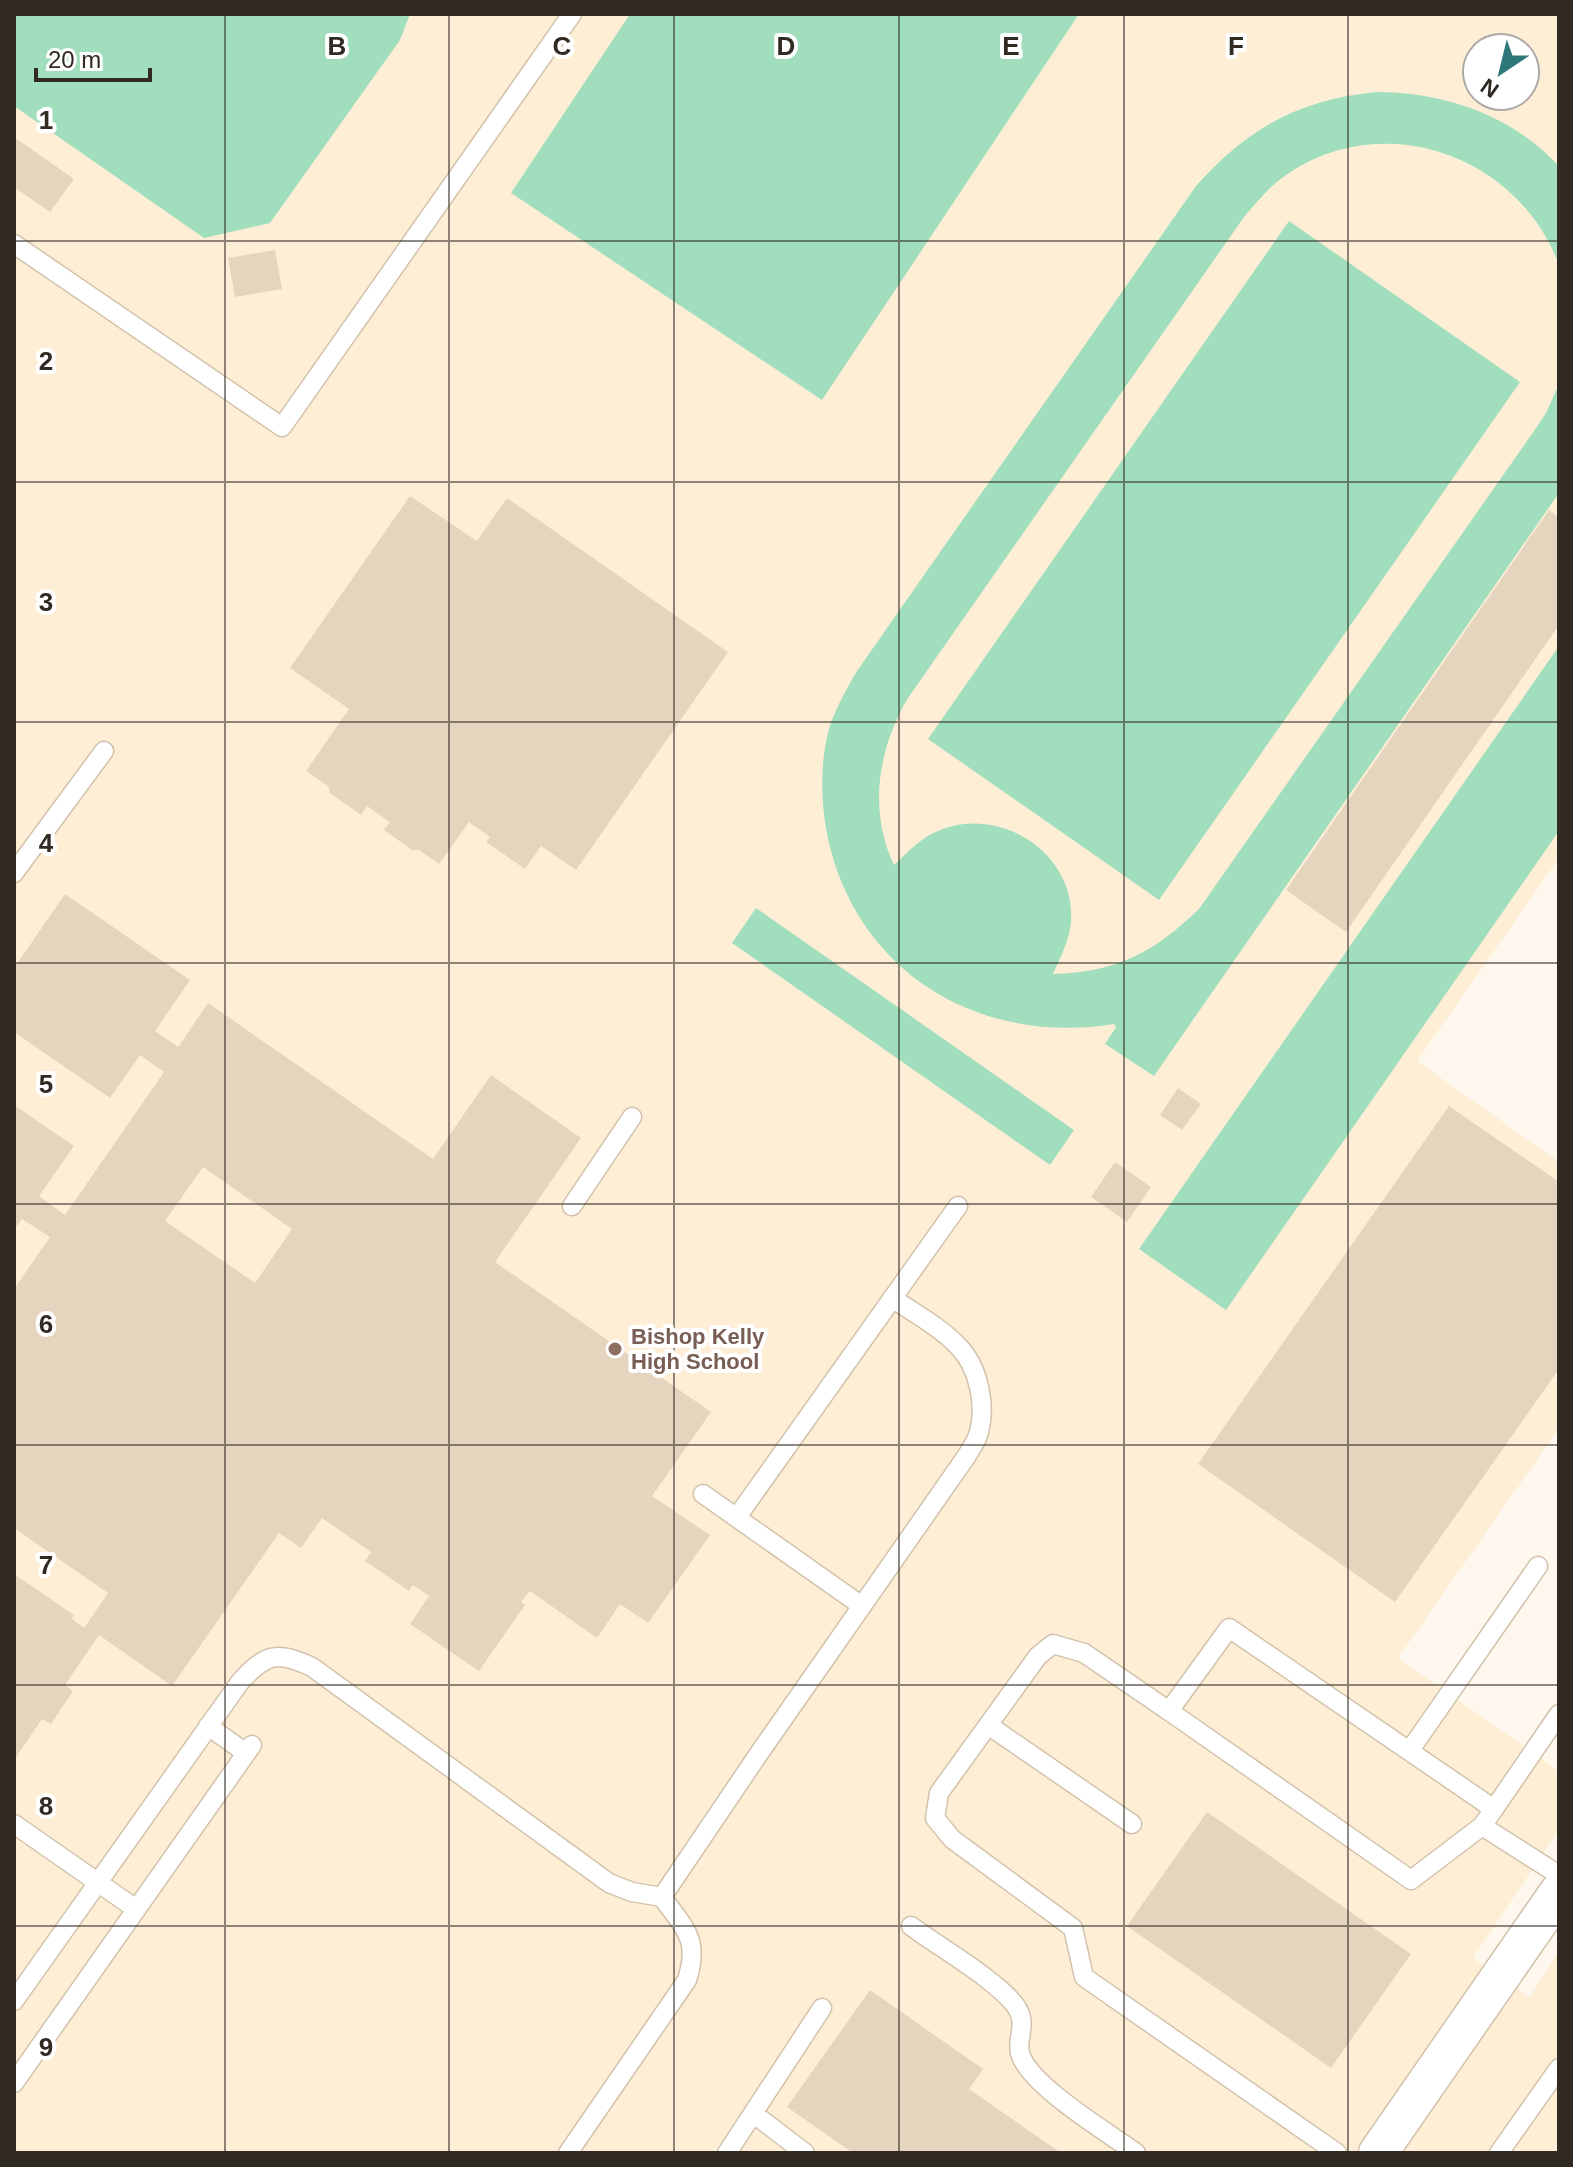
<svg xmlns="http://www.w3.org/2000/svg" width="1573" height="2167" viewBox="0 0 1573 2167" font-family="Helvetica,sans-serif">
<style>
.built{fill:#ffeed6;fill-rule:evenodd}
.green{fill:#a1debd}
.building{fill:#e5d5be;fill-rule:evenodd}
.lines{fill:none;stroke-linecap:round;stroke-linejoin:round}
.service-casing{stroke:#d2c2ab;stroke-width:21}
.minor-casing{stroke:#d2c2ab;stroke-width:41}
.service{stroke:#fff;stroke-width:18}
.minor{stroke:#fff;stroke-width:38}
.grid{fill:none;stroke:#302a22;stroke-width:2;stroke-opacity:0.55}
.education-dot{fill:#8d6e63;stroke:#fff;stroke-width:3}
.labels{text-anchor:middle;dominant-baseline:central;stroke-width:8;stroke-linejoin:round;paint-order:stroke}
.education-label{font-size:22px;font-weight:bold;fill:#785e54;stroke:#fff;text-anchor:start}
.grid-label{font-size:26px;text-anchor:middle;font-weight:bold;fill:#302a22;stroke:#fff;stroke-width:8;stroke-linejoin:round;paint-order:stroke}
</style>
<rect width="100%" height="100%" fill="#fdf7ed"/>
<path class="built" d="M14 14H1559V858L1417 1061 1559 1162V1428L1398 1658 1559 1771V1830L1473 1958 1530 1997 1559 1950V2153H14ZM1477 48H1525V96H1477Z"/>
<path class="green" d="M14 14H410L400 40 270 223 204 238 14 106Z
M630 14H1079L822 400 511 193Z
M1376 92C1445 92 1511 115 1559 166V265C1518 154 1380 106 1282 178 1267 189 1256 203 1244 217L908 698C878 749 868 810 894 865 909 851 922 836 943 829 1004 807 1076 855 1071 922 1069 942 1060 958 1053 974 1117 972 1153 953 1199 909L1534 431 1546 413 1559 384V493L1154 1076 1105 1044 1116 1027 1114 1024C979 1046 855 972 827 834 820 799 820 753 832 720 839 702 848 686 857 671L1196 186C1248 128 1298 100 1376 92Z
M1289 221 1520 382 1159 900 928 739Z
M1559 646V831L1226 1310 1139 1249Z
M756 908 1074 1130 1050 1165 732 943Z"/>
<path class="building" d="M14 137 74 179 50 212 14 187Z
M275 250 282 289 235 297 228 258Z
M410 496 477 541 507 498 728 652 576 870 541 846 525 869 486 842 490 837 469 822 439 864 419 850H412L384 830 390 822 367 806 361 815 330 793 328 786 306 771 349 709 290 668Z
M1549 510 1559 518V625L1346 932 1286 890Z
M65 894 190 980 155 1031 178 1047 208 1003 433 1159 491 1075 581 1138 495 1262 711 1412 652 1496 710 1535 648 1623 620 1604 597 1638 530 1591 521 1602 525 1605 479 1671 410 1624 429 1596 413 1585 409 1591 365 1561 371 1552 322 1518 301 1548 279 1533 172 1686 99 1635 65 1685 73 1691 51 1724 42 1719 14 1760V1574L74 1615 72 1619 84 1628 108 1593 14 1528V1289L50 1237 22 1219 14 1230V1105L74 1146 39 1196 65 1215 164 1072 140 1055 110 1098 14 1032V968ZM203 1167 292 1229 255 1283 165 1221Z
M1178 1088 1201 1104 1182 1130 1160 1115Z
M1449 1106 1559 1182V1369L1395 1602 1198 1464Z
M1115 1162 1151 1187 1127 1222 1091 1197Z
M1207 1812 1411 1954 1331 2068 1127 1926Z
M870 1990 983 2069 969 2089 1061 2153H853L787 2107Z"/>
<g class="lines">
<g class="service-casing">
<path id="service" d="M14 244 282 427 572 14
M14 873 104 751
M572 1206 632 1117
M703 1494 862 1606
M737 1517 958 1206
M1229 1628 1494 1809 1482 1826 1411 1880 1169 1711Z
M1169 1711 1084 1653 1053 1644 1038 1656 939 1793 935 1818 952 1839 1073 1928 1084 1977 1337 2153
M988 1725 1132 1824
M208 1726 246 1753
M1410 1750 1538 1566
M1494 1809 1559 1714
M14 1824 136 1909
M1482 1826 1559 1875
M662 1897 760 1752 966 1457C970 1450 976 1442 978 1435 987 1407 979 1367 958 1346 940 1327 914 1313 892 1298
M911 1926C939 1947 995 1979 1015 2005 1029 2024 1016 2036 1020 2053 1028 2085 1109 2133 1136 2153
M14 2001 240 1682C266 1653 277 1651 312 1667L609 1883 632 1892 662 1897C685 1929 700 1939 687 1980L568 2153
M14 2083 252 1745
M754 2114 805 2153
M727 2153 822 2008
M1499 2153 1559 2068"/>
</g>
<g class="minor-casing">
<path id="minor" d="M1378 2153 1559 1892"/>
</g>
<use href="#service" class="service"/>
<use href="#minor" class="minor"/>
</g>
<path class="grid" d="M225 14V2153M449 14V2153M674 14V2153M899 14V2153M1124 14V2153M1348 14V2153M14 241H1559M14 482H1559M14 722H1559M14 963H1559M14 1204H1559M14 1445H1559M14 1685H1559M14 1926H1559"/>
<circle class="education-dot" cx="615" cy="1349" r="8"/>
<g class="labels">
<g class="education-label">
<text x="631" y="1336">Bishop Kelly<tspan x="631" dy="25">High School</tspan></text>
</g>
</g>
<g class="grid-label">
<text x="337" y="55">B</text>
<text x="562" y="55">C</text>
<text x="786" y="55">D</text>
<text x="1011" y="55">E</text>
<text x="1236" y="55">F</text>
<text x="46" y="129">1</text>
<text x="46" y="370">2</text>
<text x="46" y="611">3</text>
<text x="46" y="852">4</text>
<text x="46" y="1093">5</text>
<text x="46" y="1333">6</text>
<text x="46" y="1574">7</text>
<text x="46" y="1815">8</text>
<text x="46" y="2056">9</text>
</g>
<rect width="1573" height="2167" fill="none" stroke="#302a22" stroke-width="32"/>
<g transform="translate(1501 72) rotate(215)"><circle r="38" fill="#ffffff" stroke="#acaaa7" stroke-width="2"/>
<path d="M0-6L14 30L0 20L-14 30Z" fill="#2e787a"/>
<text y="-12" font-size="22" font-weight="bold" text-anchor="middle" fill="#302a22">N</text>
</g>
<path d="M36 68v12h114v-12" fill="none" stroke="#302a22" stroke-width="4"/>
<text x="48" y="68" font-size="24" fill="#302a22" stroke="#ffffff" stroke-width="6" paint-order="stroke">20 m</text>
</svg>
